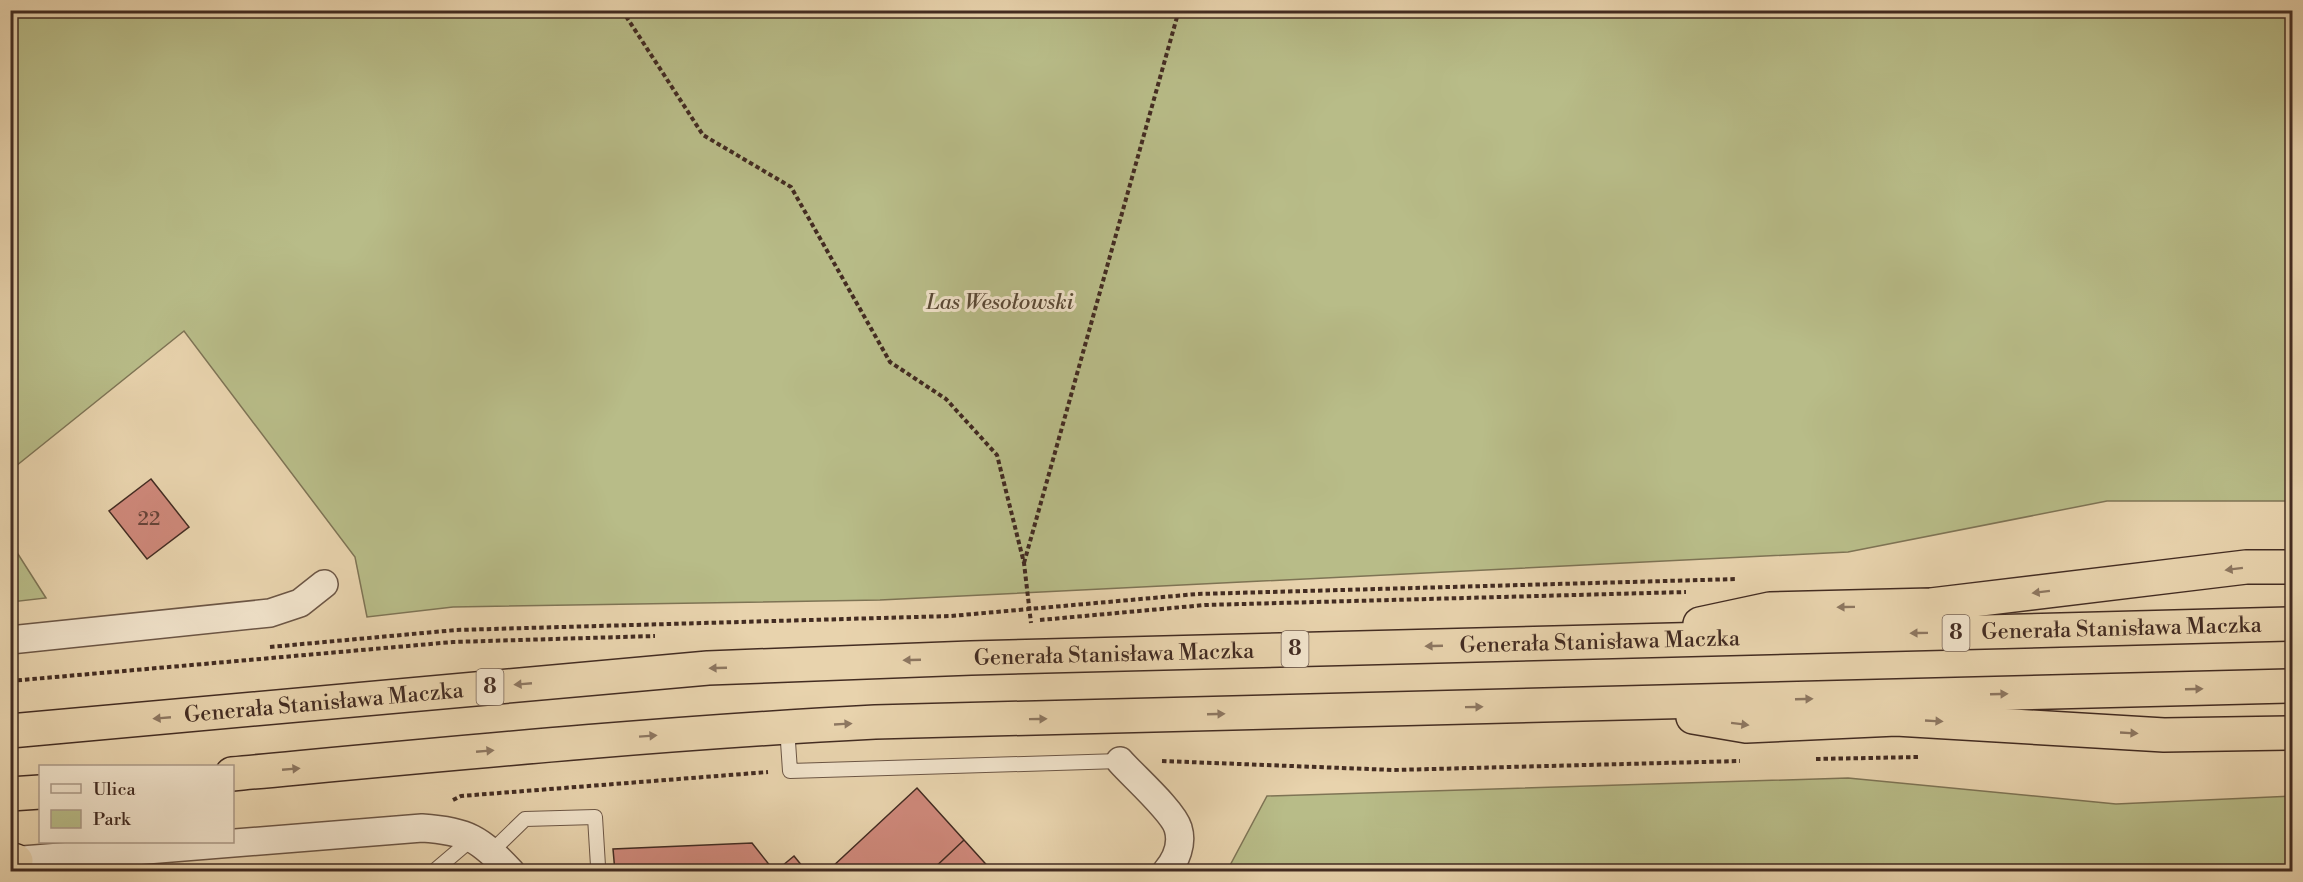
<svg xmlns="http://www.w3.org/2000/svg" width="2303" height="882" viewBox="0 0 2303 882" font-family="'Libre Bodoni',serif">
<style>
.green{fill:#b8bc88;stroke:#7e7455;stroke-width:1.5}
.building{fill:#ce887a;stroke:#432c22;stroke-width:1.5}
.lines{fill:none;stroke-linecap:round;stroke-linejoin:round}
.lane-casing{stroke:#6c5645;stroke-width:16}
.street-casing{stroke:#6c5645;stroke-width:30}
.highway-casing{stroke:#432c22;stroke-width:36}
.path{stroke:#432c22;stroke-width:4;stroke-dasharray:4.5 3;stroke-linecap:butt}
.lane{stroke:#f0e2ca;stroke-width:14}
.street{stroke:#f0e2ca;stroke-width:27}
.highway{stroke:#e8d3ad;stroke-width:33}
.oneway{fill:#8d7761}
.labels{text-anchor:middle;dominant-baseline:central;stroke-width:6;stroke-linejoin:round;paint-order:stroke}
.number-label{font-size:20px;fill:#664338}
.shield{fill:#f0e2ca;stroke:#776354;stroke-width:1.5}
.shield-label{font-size:21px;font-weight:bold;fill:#432c22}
.park-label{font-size:22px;font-style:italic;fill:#5a4936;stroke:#f0e2ca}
.street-label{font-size:22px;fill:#432c22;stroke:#f0e2ca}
</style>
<rect width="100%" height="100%" fill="#e8d3ad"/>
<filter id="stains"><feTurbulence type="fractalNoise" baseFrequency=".00333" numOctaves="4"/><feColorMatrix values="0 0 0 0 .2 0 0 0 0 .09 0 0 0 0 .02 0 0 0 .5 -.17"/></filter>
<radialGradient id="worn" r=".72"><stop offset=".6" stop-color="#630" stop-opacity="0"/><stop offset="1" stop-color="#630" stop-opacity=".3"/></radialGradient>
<path class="green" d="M11 10 2292 11V501H2107L1848 552 880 600 453 607 367 617 355 557 184 331 11 470Z
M10 543H11L46 598 11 602Z
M1848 778 2116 804 2292 796V871H1227L1267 796Z"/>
<path class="building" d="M151 479 189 527 147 559 109 511Z
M917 788 964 840 930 872H835L831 868Z
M964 840 993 872H930Z
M752 843 775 872H615L613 849Z
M794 856 807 872H775L776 871Z"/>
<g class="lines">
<g class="lane-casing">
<path id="lane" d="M787 727 790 771 1120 761
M492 851 525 819 595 817 598 866 594 872
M433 872 473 838"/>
</g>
<g class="street-casing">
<path id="street" d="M10 640 270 613 300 603 324 584
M1120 761C1133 776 1173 811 1178 828 1183 844 1176 860 1166 872
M10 861 422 828C468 831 480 839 511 872"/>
</g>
<g class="highway-casing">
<g id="highway">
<path d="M1700 624 1770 609 1931 605 2246 567H2292"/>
<path d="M1693 717 1746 726 1896 719 2164 735 2292 733"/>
<path id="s1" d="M10 731 708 668 971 658 2292 624"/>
<path d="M232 774C447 754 660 733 875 722L2292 686"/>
<path d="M10 794 40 792"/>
<path d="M10 859 16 861"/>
</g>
</g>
<path class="path" d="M622 10 703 135 791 187 890 362 946 399 997 455 1024 563 1031 623
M1024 563 1177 17 1199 10
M1040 620 1205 605 1686 592
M270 647 456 630 951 616 1197 594 1737 579
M10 681 453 642 655 636
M1816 759 1919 757
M1162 761 1394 770 1740 761
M453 800 461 796 768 772"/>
<use href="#lane" class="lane"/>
<use href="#street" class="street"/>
<use href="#highway" class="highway"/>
</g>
<defs><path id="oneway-solid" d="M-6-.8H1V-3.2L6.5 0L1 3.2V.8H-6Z" transform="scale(1.5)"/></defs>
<g class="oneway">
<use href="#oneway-solid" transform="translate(2234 569) rotate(173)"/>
<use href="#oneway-solid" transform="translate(2041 592) rotate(173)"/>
<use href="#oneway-solid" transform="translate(1846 607) rotate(179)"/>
<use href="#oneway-solid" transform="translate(1919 633) rotate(179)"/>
<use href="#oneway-solid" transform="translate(1434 646) rotate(178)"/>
<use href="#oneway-solid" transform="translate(912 660) rotate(178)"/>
<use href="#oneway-solid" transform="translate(718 668) rotate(178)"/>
<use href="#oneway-solid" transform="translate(523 684) rotate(175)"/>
<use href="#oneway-solid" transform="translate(2194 689) rotate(-2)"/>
<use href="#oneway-solid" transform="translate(1999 694) rotate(-2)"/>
<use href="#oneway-solid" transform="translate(1804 699) rotate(-2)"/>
<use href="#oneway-solid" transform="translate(1474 707) rotate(-1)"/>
<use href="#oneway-solid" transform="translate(1216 714) rotate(-2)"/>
<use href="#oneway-solid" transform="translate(162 718) rotate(175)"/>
<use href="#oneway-solid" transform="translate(1038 719) rotate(-1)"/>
<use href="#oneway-solid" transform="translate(1934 721) rotate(3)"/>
<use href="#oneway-solid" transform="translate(843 724) rotate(-3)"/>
<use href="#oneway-solid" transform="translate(1740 724) rotate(7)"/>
<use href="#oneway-solid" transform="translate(2129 733) rotate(3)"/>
<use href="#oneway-solid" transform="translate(648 736) rotate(-4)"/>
<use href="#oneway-solid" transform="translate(485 751) rotate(-5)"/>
<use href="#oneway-solid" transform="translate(291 769) rotate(-5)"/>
</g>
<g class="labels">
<g class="number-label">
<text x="149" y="519">22</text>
</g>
<g class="shield">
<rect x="1942.5" y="615" width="27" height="36" rx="4.5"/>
<rect x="1281.5" y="631" width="27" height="36" rx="4.5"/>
<rect x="476.5" y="669" width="27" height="36" rx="4.5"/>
</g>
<g class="shield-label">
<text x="1956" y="633">8</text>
<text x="1295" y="649">8</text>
<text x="490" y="687">8</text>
</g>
<g class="park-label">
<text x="1000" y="302">Las Wesołowski</text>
</g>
<g class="street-label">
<text stroke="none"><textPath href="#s1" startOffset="2115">Generała Stanisława Maczka</textPath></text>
<text stroke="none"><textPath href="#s1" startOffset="1593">Generała Stanisława Maczka</textPath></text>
<text stroke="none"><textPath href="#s1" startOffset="1107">Generała Stanisława Maczka</textPath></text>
<text stroke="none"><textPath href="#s1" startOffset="315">Generała Stanisława Maczka</textPath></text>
</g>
</g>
<rect width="2303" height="882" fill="none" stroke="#e8d3ad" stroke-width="36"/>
<rect x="12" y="12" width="2279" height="858" fill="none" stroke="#432c22" stroke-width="3"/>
<rect x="18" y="18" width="2267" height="846" fill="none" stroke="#432c22" stroke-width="1.5"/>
<rect x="39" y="765" width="195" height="78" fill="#f0e2ca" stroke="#ab9987" stroke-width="1.5"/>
<rect x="51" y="784" width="30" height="9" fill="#f0e2ca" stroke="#ab9987" stroke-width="1.5"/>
<text x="93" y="795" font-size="18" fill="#432c22">Ulica</text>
<rect x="51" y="810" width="30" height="18" fill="#b8bc88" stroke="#ab9987" stroke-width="1.5"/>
<text x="93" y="825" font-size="18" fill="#432c22">Park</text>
<rect width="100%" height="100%" filter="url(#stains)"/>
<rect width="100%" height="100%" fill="url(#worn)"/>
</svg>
